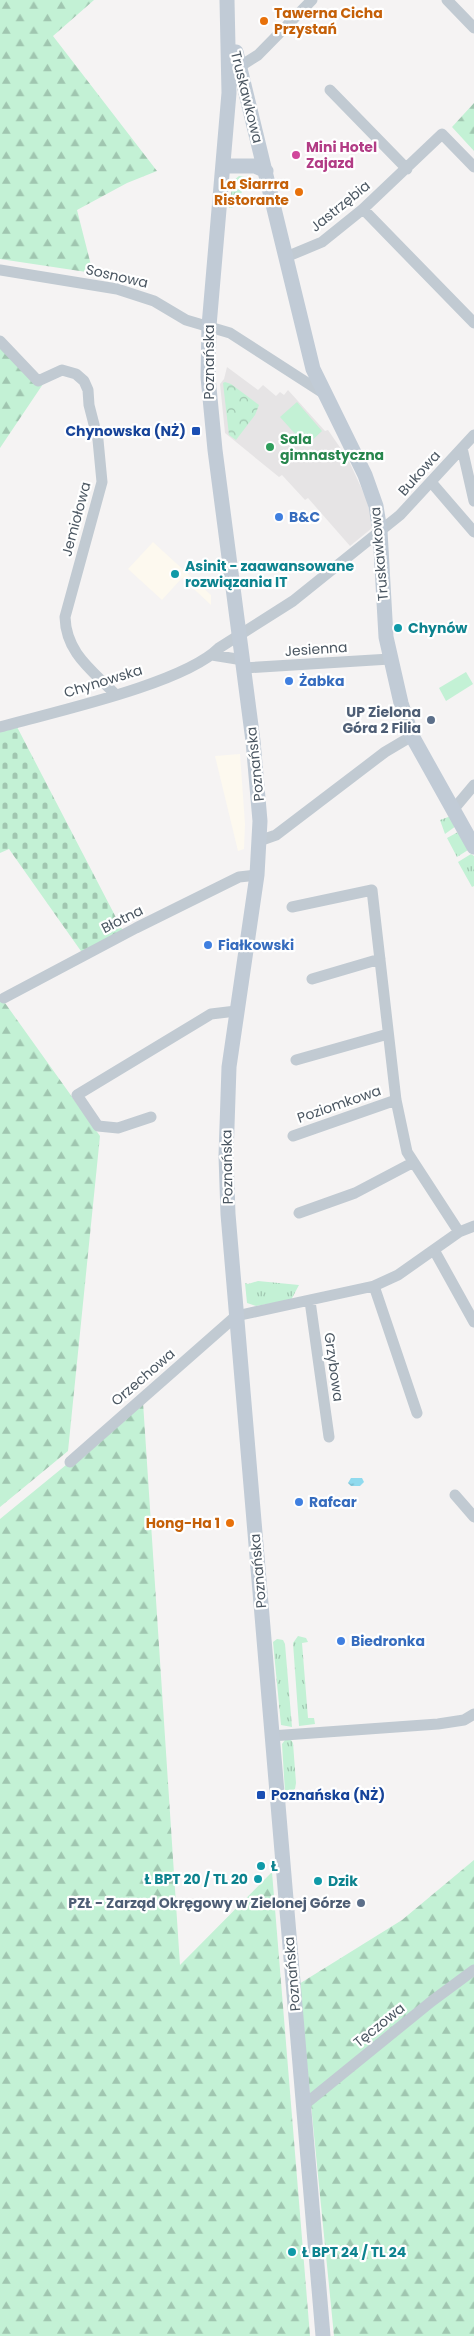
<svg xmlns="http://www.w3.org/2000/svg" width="474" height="2336" viewBox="0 0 474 2336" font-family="Poppins,sans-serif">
<defs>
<pattern id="grass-tufts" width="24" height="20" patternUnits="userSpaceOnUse" patternTransform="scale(1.25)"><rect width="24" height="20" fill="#c3f1d5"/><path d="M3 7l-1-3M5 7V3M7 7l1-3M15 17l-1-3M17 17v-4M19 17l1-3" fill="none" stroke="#a0c6b0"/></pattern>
<pattern id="forest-firs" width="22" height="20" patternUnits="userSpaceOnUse" patternTransform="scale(1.25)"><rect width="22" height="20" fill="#c3f1d5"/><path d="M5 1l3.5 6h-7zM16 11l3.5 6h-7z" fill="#a0c6b0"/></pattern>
<pattern id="cemetery-stones" width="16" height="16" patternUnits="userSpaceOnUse" patternTransform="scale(1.25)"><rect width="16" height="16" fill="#c3f1d5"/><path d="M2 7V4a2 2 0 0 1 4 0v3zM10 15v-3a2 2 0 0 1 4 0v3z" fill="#a0c6b0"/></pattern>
<pattern id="park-crowns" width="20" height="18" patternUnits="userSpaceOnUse" patternTransform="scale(1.25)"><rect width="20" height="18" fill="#c3f1d5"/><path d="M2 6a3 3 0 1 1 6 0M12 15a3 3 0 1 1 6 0" fill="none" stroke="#a0c6b0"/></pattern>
<pattern id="water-ripples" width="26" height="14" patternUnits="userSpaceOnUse" patternTransform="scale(1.25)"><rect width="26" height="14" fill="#90daee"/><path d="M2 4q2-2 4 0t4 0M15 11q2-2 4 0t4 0" fill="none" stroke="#78b4c4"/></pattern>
</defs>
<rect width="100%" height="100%" fill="#f5f3f3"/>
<!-- commercial -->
<path fill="#fdf9ef" d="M153,542L211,595V605L182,578L162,600L128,569Z
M240,754L245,824L244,849L238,851L215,756Z"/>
<!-- education -->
<path fill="#e6e4e5" d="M227,367L258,390L263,385L276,396L280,392L284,395L288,390L325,431L328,430L348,459L366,498L373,524L372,528L350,546L308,498L305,500L282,475L279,477L225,433L220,384L224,379Z"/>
<!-- grass -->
<path fill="url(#grass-tufts)" d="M239,176L245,177L257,185L240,178L234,185L242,192L232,208H229L233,181Z
M451,816L456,826L445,834L440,820Z
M458,832L468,850L457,857L447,838Z
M471,854L474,856V886L472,887L458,862Z
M258,1281L299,1285L291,1300L256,1306L247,1303L245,1283L248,1284Z
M298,1636L306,1638L308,1642L302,1643L308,1718H314L315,1724L299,1726L293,1643Z
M277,1639L283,1640L285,1644L292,1727L281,1725L273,1642Z
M285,1740H291L293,1743L296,1783L295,1789L289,1793L285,1792L282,1744Z"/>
<!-- forest -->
<path fill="url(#forest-firs)" d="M0,0H94L53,36L157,171L127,183L77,210L93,273L0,259Z
M474,103V151L452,127Z
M0,341L43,384L0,448Z
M0,996L100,1136L68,1451L0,1507Z
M143,1402L180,1965L272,1872L310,2336H0V1519Z
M474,1860V2336H334L299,1984L402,1920Z"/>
<!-- cemetery -->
<path fill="url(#cemetery-stones)" d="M16,725L123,931L83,954L9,849L0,853V730Z"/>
<!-- park -->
<path fill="url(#park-crowns)" d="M225,382L231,384L259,405L255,415L236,440L229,435L223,383Z"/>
<!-- garden -->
<path fill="#c3f1d5" d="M297,402L322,431L306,446L280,417Z
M466,672L473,684L446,701L439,688Z"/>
<!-- water -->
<path fill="url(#water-ripples)" d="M351,1478H362L364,1482L360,1486H351L348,1483Z"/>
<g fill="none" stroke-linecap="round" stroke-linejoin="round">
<!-- street -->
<path stroke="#c1cad2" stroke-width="11" d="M447,0L474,28
M239,67L258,55L312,0
M330,90L407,169
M363,209L474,323
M286,257L322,242L363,209L442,134L474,167
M0,270L117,289L154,301L186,320L230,333L323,393
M0,341L38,381L62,370L76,374L84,381L88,390L89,405L98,440L102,482L65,617C66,653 92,670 115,694
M462,448L474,501
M431,482L474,532
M212,655L243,660
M244,668L390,659
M0,727C53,712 183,684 219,648L293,601L400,515L474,435
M453,810L474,785
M259,841L276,835L385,752L412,736
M292,907L372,890L396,1100L407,1152L459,1232
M312,979L380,959
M4,998L136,928L239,877L257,875
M296,1060L388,1034
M151,1117L118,1128L98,1126L77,1095L211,1014L236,1011
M293,1136L396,1100
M299,1213L355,1193L412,1163
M434,1250L474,1322
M374,1286L417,1413
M310,1301L329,1437
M70,1462L236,1316L374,1286L398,1275L459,1232L474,1226
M455,1495L474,1517
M271,1736L438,1724L464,1720L474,1714
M304,2105L432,2001L474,1970"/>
<!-- secondary -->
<path stroke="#c1cbd6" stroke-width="15" d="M227,0L229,93L209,326L208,377L215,450L253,741L260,821L257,875L229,1067L226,1156L228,1214L323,2336
M236,52L313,369L365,475L376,506L380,531L386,637L401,703L412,736L474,847
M224,166H255L266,171"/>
</g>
<!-- markers -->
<g fill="#e8710a" stroke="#fff" stroke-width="2">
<circle cx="264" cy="21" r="5"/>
<circle cx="299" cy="192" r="5"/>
<circle cx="230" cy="1523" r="5"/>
</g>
<circle fill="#d1479c" stroke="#fff" stroke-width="2" cx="296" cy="155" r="5"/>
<g fill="#1a4fb4" stroke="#fff" stroke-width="2">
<rect x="191" y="426" width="10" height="10" rx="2.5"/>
<rect x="256" y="1790" width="10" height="10" rx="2.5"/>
</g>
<circle fill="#2e9e5b" stroke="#fff" stroke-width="2" cx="270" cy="447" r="5"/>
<g fill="#3f7fe0" stroke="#fff" stroke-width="2">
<circle cx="279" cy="517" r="5"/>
<circle cx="289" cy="681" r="5"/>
<circle cx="208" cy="945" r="5"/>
<circle cx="299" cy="1502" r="5"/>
<circle cx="341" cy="1641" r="5"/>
</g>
<g fill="#0f9aa8" stroke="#fff" stroke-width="2">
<circle cx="175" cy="574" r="5"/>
<circle cx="398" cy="628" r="5"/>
<circle cx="261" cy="1866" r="5"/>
<circle cx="258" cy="1879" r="5"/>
<circle cx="318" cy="1881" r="5"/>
<circle cx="292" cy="2252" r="5"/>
</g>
<g fill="#5c6f8a" stroke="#fff" stroke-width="2">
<circle cx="431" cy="720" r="5"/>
<circle cx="361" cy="1903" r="5"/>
</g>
<g text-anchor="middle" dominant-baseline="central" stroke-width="4.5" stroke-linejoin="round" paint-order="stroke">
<!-- food labels -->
<g font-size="14" font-weight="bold" fill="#c56008" stroke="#fff" text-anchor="end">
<text x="274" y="13" text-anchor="start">Tawerna Cicha<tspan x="274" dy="16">Przystań</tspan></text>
<text x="289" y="184">La Siarrra<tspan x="289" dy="16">Ristorante</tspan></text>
<text x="220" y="1523">Hong-Ha 1</text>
</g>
<!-- street labels -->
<g font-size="14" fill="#4a5661" stroke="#fff">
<text transform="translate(247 97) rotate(76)">Truskawkowa</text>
<text transform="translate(340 206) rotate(-39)">Jastrzębia</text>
<text transform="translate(117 276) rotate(13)">Sosnowa</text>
<text transform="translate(209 362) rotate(-90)">Poznańska</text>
<text transform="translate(419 473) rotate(-48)">Bukowa</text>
<text transform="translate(76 519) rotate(-75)">Jemiołowa</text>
<text transform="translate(379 554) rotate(-95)">Truskawkowa</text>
<text transform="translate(316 649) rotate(-4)">Jesienna</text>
<text transform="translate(103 681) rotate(-17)">Chynowska</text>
<text transform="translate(255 764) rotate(-96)">Poznańska</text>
<text transform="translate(122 919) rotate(-27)">Błotna</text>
<text transform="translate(339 1104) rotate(-19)">Poziomkowa</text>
<text transform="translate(227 1167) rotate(-91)">Poznańska</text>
<text transform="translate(334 1367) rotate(82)">Grzybowa</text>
<text transform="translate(143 1377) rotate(-41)">Orzechowa</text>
<text transform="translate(258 1571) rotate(-95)">Poznańska</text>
<text transform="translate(292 1974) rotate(-95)">Poznańska</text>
<text transform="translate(379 2025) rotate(-39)">Tęczowa</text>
</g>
<!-- hotel labels -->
<g font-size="14" font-weight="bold" fill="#b23c85" stroke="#fff" text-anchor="start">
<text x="306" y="147">Mini Hotel<tspan x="306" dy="16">Zajazd</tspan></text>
</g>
<!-- transit labels -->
<g font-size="14" font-weight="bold" fill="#164399" stroke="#fff" text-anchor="end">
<text x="186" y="431">Chynowska (NŻ)</text>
<text x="271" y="1795" text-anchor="start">Poznańska (NŻ)</text>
</g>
<!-- leisure labels -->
<g font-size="14" font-weight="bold" fill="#27864d" stroke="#fff" text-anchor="start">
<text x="280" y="439">Sala<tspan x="280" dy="16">gimnastyczna</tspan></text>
</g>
<!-- shop labels -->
<g font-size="14" font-weight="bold" fill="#366cbe" stroke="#fff" text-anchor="start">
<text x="289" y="517">B&amp;C</text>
<text x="299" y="681">Żabka</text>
<text x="218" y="945">Fiałkowski</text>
<text x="309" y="1502">Rafcar</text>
<text x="351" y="1641">Biedronka</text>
</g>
<!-- culture labels -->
<g font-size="14" font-weight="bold" fill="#0d838f" stroke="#fff" text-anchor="start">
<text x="185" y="566">Asinit - zaawansowane<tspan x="185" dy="16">rozwiązania IT</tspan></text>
<text x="408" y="628">Chynów</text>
<text x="271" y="1866">Ł</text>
<text x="248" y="1879" text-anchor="end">Ł BPT 20 / TL 20</text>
<text x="328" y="1881">Dzik</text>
<text x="302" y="2252">Ł BPT 24 / TL 24</text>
</g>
<!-- service labels -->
<g font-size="14" font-weight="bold" fill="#4e5e75" stroke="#fff" text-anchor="end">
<text x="421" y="712">UP Zielona<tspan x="421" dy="16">Góra 2 Filia</tspan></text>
<text x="351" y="1903">PZŁ - Zarząd Okręgowy w Zielonej Górze</text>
</g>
</g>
</svg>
